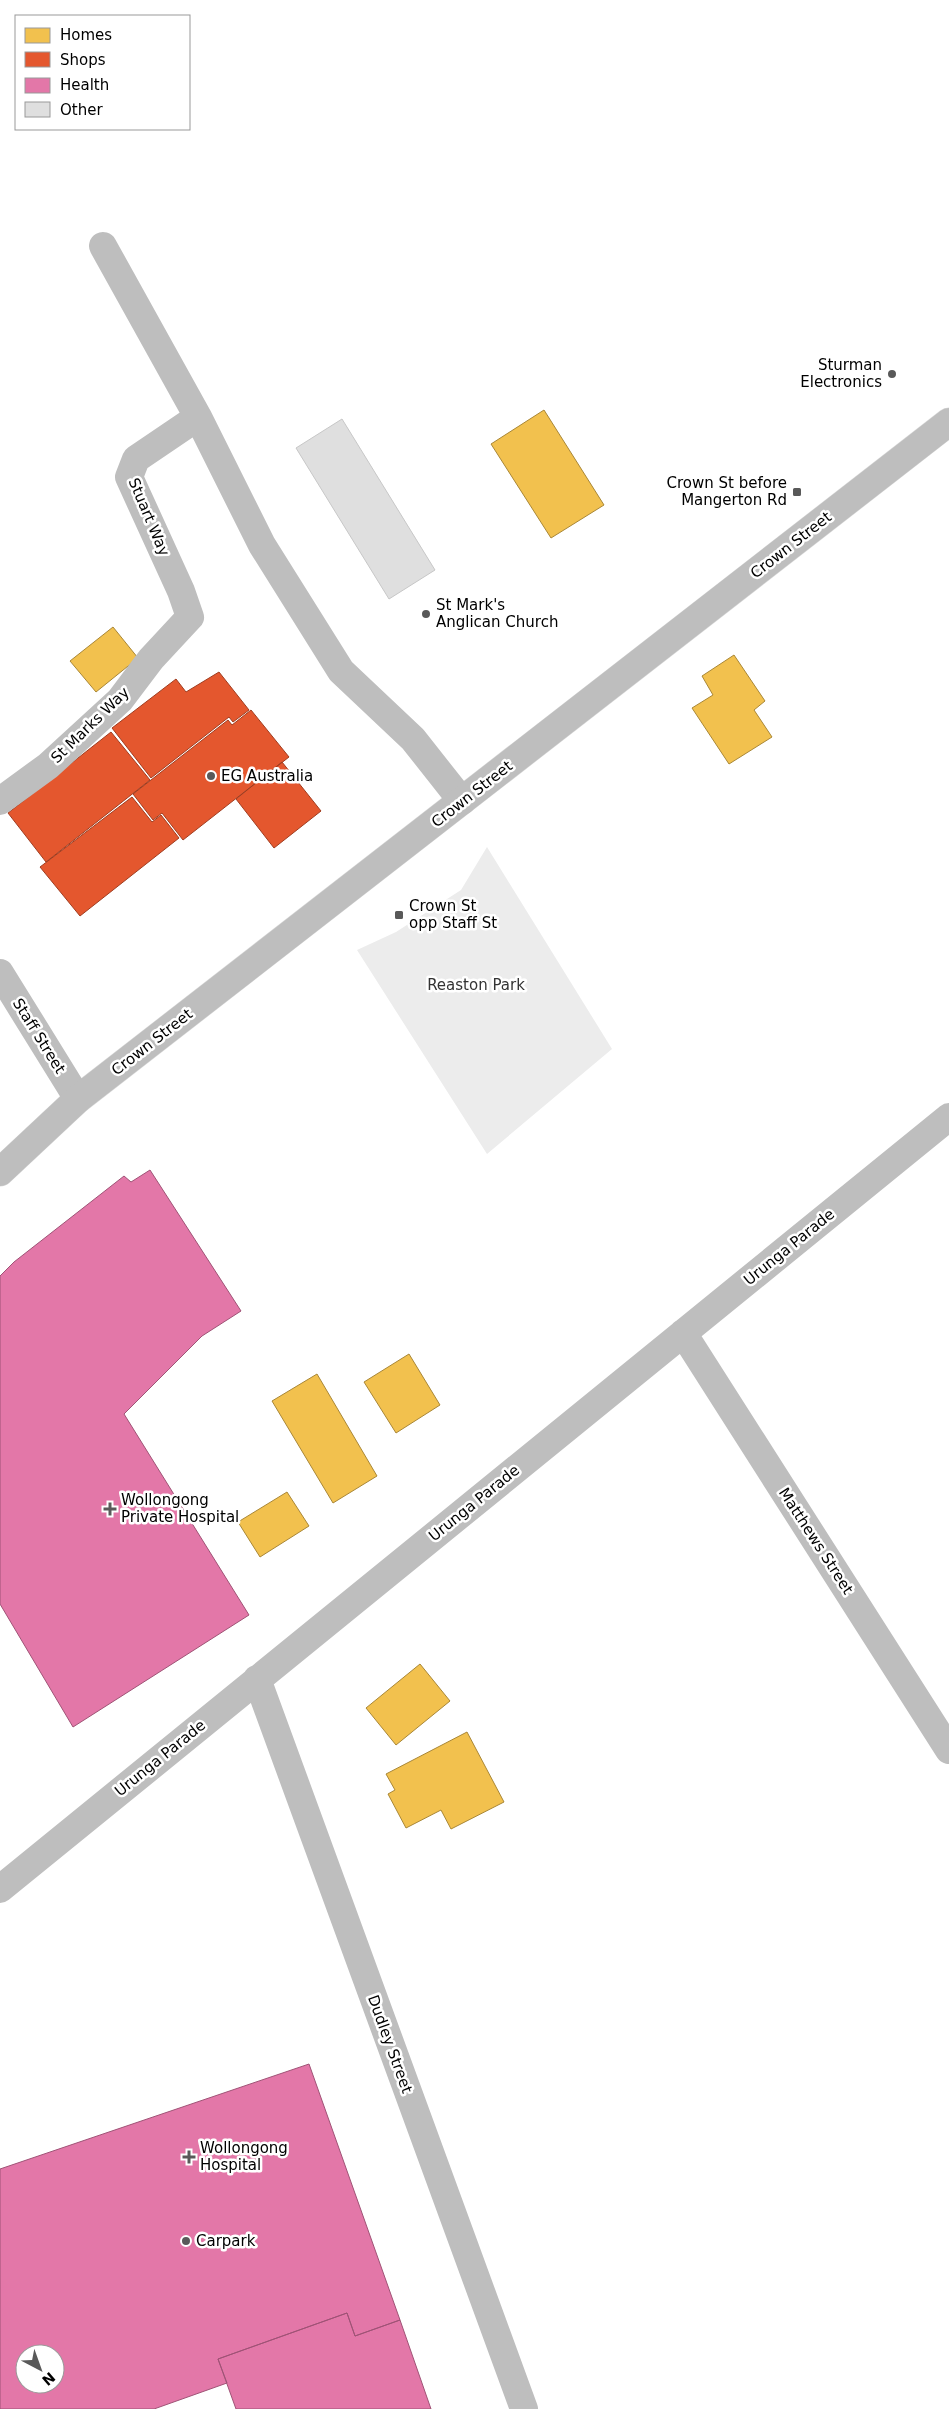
<svg xmlns="http://www.w3.org/2000/svg" width="949" height="2409" viewBox="0 0 949 2409" font-family="'DejaVu Sans',sans-serif">
<rect width="100%" height="100%" fill="#fff"/>
<!-- green -->
<path fill="#ececec" d="M487,847L612,1049L487,1154L357,950L396,932L461,890Z"/>
<!-- homes -->
<path fill="#f2c14e" stroke="#a98737" d="M544,410L604,505L551,538L491,444Z
M113,627L138,658L96,692L70,661Z
M734,655L765,701L754,710L772,737L729,764L692,708L713,695L702,676Z
M409,1354L440,1405L396,1433L364,1382Z
M317,1374L377,1476L333,1503L272,1401Z
M287,1492L309,1526L260,1557L238,1522Z
M420,1664L450,1701L396,1745L366,1708Z
M467,1732L504,1802L451,1829L441,1810L406,1828L388,1794L395,1790L386,1774Z"/>
<!-- shops -->
<path fill="#e4572e" stroke="#a03d20" d="M219,672L249,710L233,722L229,717L151,778L112,728L176,679L186,692Z
M251,710L289,757L183,840L162,813L153,820L133,794L228,720L232,725Z
M111,732L150,780L46,862L8,813Z
M282,762L321,811L274,848L236,799Z
M132,797L152,822L161,815L179,838L80,916L40,867Z"/>
<!-- health -->
<path fill="#e377a8" stroke="#9f5376" fill-rule="evenodd" d="M150,1170L241,1311L202,1336L124,1414L249,1615L73,1727L0,1604V1276L14,1262L124,1176L131,1182Z
M309,2064L400,2320L355,2336L347,2313L218,2359L227,2383L154,2409H0V2169ZM25,2354H55V2384H25Z
M347,2313L355,2336L400,2320L431,2409H236L218,2359Z"/>
<!-- building -->
<path fill="#dfdfdf" stroke="#c7c7c7" d="M342,419L435,570L389,599L296,448Z"/>
<g fill="none" stroke-linecap="round" stroke-linejoin="round">
<defs>
<path id="primary" d="M0,1172L78,1099L949,422"/>
</defs>
<!-- primary casing -->
<use href="#primary" stroke="#dbdbdb" stroke-width="29"/>
<!-- street -->
<path stroke="#bebebe" stroke-width="28" d="M103,246L198,417L262,545L341,671L413,739L462,801
M0,801L48,766L120,700L151,659L190,617L181,591L129,477L136,459L198,417
M0,973L78,1099
M683,1333L949,1750
M257,1679L524,2409
M0,1889L949,1117"/>
<!-- primary -->
<use href="#primary" stroke="#bebebe" stroke-width="28"/>
</g>
<!-- markers -->
<g fill="#595959" stroke="#fff" stroke-width="2">
<circle cx="892" cy="374" r="5"/>
<rect x="792" y="487" width="10" height="10" rx="2.5"/>
<circle cx="426" cy="614" r="5"/>
<circle cx="211" cy="776" r="5"/>
<rect x="394" y="910" width="10" height="10" rx="2.5"/>
<path d="M107.5 1501.5h5v5h5v5h-5v5h-5v-5h-5v-5h5z"/>
<path d="M186.5 2149.5h5v5h5v5h-5v5h-5v-5h-5v-5h5z"/>
<circle cx="186" cy="2241" r="5"/>
</g>
<g text-anchor="middle" dominant-baseline="central" stroke-width="5" stroke-linejoin="round" paint-order="stroke">
<!-- poi labels -->
<g font-size="15" fill="#000" stroke="#fff" text-anchor="start">
<text x="882" y="365" text-anchor="end">Sturman<tspan x="882" dy="17">Electronics</tspan></text>
<text x="787" y="483" text-anchor="end">Crown St before<tspan x="787" dy="17">Mangerton Rd</tspan></text>
<text x="436" y="605">St Mark's<tspan x="436" dy="17">Anglican Church</tspan></text>
<text x="221" y="776">EG Australia</text>
<text x="409" y="906">Crown St<tspan x="409" dy="17">opp Staff St</tspan></text>
<text x="121" y="1500">Wollongong<tspan x="121" dy="17">Private Hospital</tspan></text>
<text x="200" y="2148">Wollongong<tspan x="200" dy="17">Hospital</tspan></text>
<text x="196" y="2241">Carpark</text>
</g>
<!-- street labels -->
<g font-size="15" fill="#000" stroke="#fff">
<text transform="translate(149 517) rotate(67)">Stuart Way</text>
<text transform="translate(791 545) rotate(-38)">Crown Street</text>
<text transform="translate(90 725) rotate(-44)">St Marks Way</text>
<text transform="translate(472 794) rotate(-38)">Crown Street</text>
<text transform="translate(39 1036) rotate(58)">Staff Street</text>
<text transform="translate(152 1042) rotate(-38)">Crown Street</text>
<text transform="translate(789 1247) rotate(-39)">Urunga Parade</text>
<text transform="translate(474 1503) rotate(-39)">Urunga Parade</text>
<text transform="translate(816 1541) rotate(57)">Matthews Street</text>
<text transform="translate(160 1758) rotate(-39)">Urunga Parade</text>
<text transform="translate(390 2044) rotate(70)">Dudley Street</text>
</g>
<!-- park labels -->
<g font-size="15" fill="#333" stroke="#fff">
<text x="476" y="985">Reaston Park</text>
</g>
</g>
<!-- legend -->
<rect x="15" y="15" width="175" height="115" fill="#ffffff" stroke="#999999"/>
<rect x="25" y="28" width="25" height="15" fill="#f2c14e" stroke="#999999"/>
<text x="60" y="40" font-size="15" fill="#000000">Homes</text>
<rect x="25" y="52" width="25" height="15" fill="#e4572e" stroke="#999999"/>
<text x="60" y="65" font-size="15" fill="#000000">Shops</text>
<rect x="25" y="78" width="25" height="15" fill="#e377a8" stroke="#999999"/>
<text x="60" y="90" font-size="15" fill="#000000">Health</text>
<rect x="25" y="102" width="25" height="15" fill="#dfdfdf" stroke="#999999"/>
<text x="60" y="115" font-size="15" fill="#000000">Other</text>
<!-- north arrow -->
<g transform="translate(40 2369) rotate(139)"><circle r="24" fill="#ffffff" stroke="#999999"/>
<path d="M0-4L9 19L0 12L-9 19Z" fill="#595959"/>
<text y="-8" font-size="14" font-weight="bold" text-anchor="middle" fill="#000000">N</text>
</g>
</svg>
